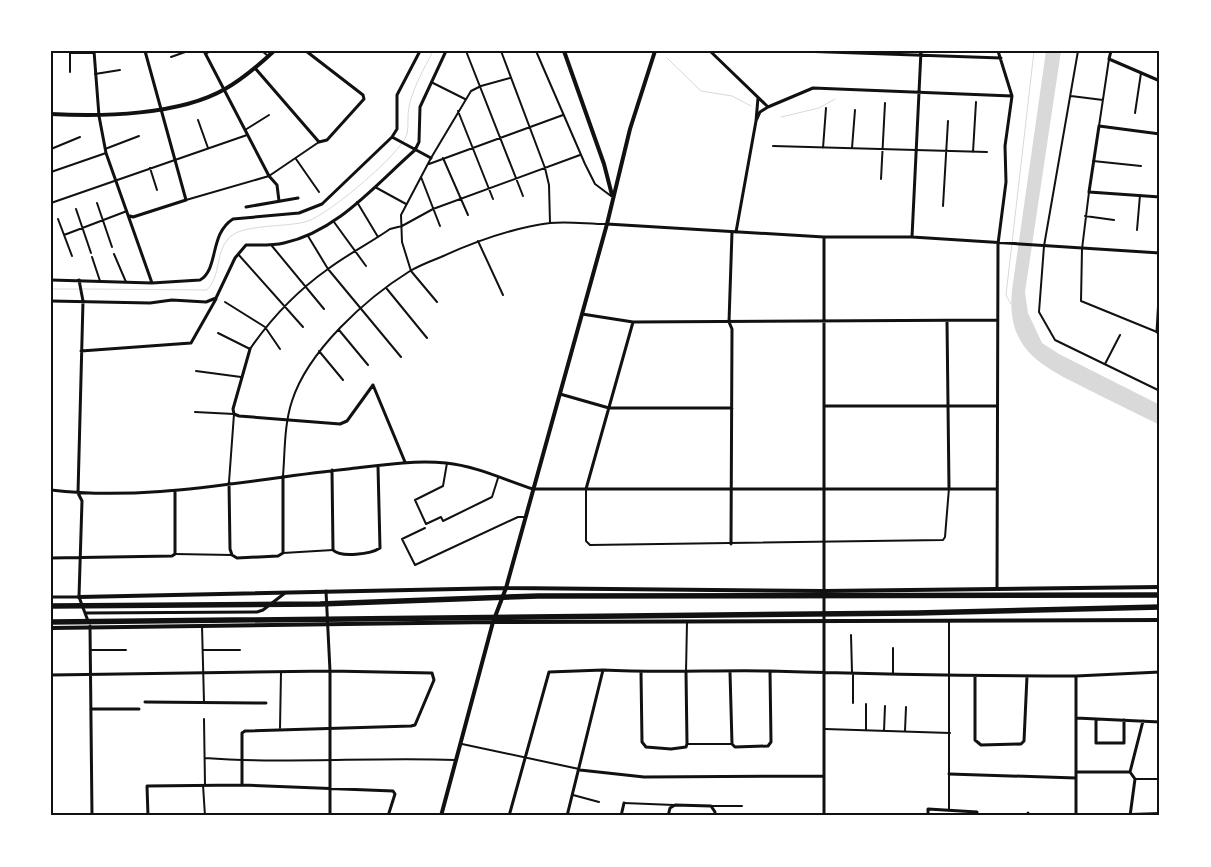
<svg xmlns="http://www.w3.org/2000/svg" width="1211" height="867" viewBox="0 0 1211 867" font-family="'Fira Sans Condensed',sans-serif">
<rect width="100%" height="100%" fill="#fff"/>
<!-- water -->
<path fill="#d9d9d9" d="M1046,51H1061L1025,292L1028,313L1042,343L1059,354L1160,405V425C1135,413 1111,401 1087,389C1040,366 1006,349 1012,290Z"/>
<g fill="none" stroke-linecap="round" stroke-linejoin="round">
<!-- stream -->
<path stroke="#d9d9d9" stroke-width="1" d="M667,58L701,91L732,96L751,106
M781,117L819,108L835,99
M51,289H79
M83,289L207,290C221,276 215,254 228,239C240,223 288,228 308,221C329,214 401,154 407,134C409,125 407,116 409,107C413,87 424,69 433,51
M1011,304L1006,295L1034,51"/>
<!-- service -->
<path stroke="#111" stroke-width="2" d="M262,51L268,56
M466,51L523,196
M501,51L545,168L549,185L550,223
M536,51L585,164L595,184L611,196
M1078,51L1044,246L1039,312L1055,340L1160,391
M206,54L210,51
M171,57L188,51
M70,72V53H94
M95,74L120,70
M431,82L465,99
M1071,96L1103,100
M458,111L493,199
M1135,113L1141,73
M198,120L208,148
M1099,126L1109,59
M245,130L269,115
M773,146L987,152
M823,148L826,108
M852,148L855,110
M51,149L80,137
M105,149L139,136
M973,152L976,102
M443,158L468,215
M296,159L319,192
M1093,161L1141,166
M429,164L563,115
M150,168L157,190
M51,172L106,153
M421,177L440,226
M881,179L885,103
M375,187L406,204
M1089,192L1082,249L1081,301L1157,332
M186,200L269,176L319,142
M357,202L378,237
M51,203L247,135
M97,203L112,247
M943,206L948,121
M76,209L91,253
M1085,216L1114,220
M58,219L72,256
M334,222L366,266
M1137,230L1140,195
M64,235L127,211
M308,236L328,269L401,357
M478,241L503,295
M272,246L324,309
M114,254L126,282
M238,254L303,327
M92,257L100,281
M387,289L427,338
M225,302L265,327L280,349
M437,302L411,271L402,242L401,215L431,158L471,91L481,86L510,78
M339,330L368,365
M218,333L250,349C272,317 297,291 328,269C348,254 370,243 390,229L402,226L433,209L580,155
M319,351L343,380
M1105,364L1120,335
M196,371L241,377
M195,412L234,414L229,482
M447,463L443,486L415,500L426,524L441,517L443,521L492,497L498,478
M283,476C285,452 284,425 292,401C308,351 365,299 410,271C420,265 431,261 441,257C476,241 512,228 550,223C568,221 588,224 607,224
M586,489V541L590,545L943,540L945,537L949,488
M425,528L402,539L415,565L518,517H525
M283,553L333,550
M175,554L232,555
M949,621V810
M202,626L204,702
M851,635L852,672
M91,650H126
M203,650H240
M686,672L687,622
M893,673V648
M853,703V675
M866,704V730
M204,719L205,785
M280,728L281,672
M825,729L950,733
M884,731L885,706
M905,731L906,707
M462,744L579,769
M687,744H732
M205,758C288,764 371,757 455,760
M1135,779H1160
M203,785L205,816
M573,795L599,802
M624,803L674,805
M712,806H742
M1130,814L1160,813"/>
<!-- minor -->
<path stroke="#111" stroke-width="3" d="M94,51L99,116L106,153L152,283
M204,51L269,176L277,185L279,201
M710,51L768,107
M800,51L1001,58
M1111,51L1109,59L1160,81
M255,68L319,142L327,140L364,99L363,95L306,51
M756,121L758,98
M1160,134L1099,126L1089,192L1160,197
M392,137L431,158
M246,207L298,198
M130,216L133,217L186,200L145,51
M607,224L824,237H912L1160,253
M736,232L756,121L760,112L768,107L813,88L1012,96
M912,237L921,51
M51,280L152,283L200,280C219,269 209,234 233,219L299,213L322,204L392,137L397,129V95L420,51
M79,280L83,301L78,493L82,501L79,597L88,621
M1160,280L1157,332L1160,333
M51,301L150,303L172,300L206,302L216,298L235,258L246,245C258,245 272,246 284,243C338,231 375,185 415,150L419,142L420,107L446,51
M582,314L633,322L997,320
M947,321L949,488
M250,349L233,409L234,414L239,416L340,424L347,421L373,385
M81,351L191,343L216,299
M373,385L405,462
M560,394L609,408H732
M825,406H997
M332,470L333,550C341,558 371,554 380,548L378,466
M229,483L230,549L232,555L237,558L278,556L283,553V476
M586,489L633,322
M51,490C151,502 250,479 348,469C381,465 413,460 446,463C476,466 505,480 533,489H997
M731,544L732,329L729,322L732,232
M51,558L172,556L175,554V492
M997,588L998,244L1006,182L1005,146L1012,96L998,51
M326,591L330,671V816
M51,597H79
M85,613L257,612L263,610L285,593
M90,626L92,816
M641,672L642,742L646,747L671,749L686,747L687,744L686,672
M730,672L732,744L735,747L768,746L771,742L770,671
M51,675L330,671L432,673L434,680L415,725L411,726L245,731L242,733V785L393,791L395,794L388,816
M975,676V740L981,745L1021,744L1024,741L1027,676
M1076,676L1160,672
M145,702L266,703
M92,709H139
M1076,718L1160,722
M1096,719V743H1124V720
M580,770L644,777L824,776
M1076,772H1130L1135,779L1130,816
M1130,772L1143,721
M949,774L1076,778
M1028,813V816
M148,816L147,786L242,785
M509,816L549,672L603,670
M567,816L603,670C659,673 714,670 770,671C872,674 974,676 1076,676V816
M621,816L624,803
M668,816L670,808L675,805L711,806L715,812L714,816
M824,816V237
M928,816V809L977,812V816"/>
<!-- tertiary -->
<path stroke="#111" stroke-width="4" d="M564,51L604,164L612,195
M51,114C102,117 180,115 225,89C243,79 259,65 274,51
M79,597L506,588L824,591L1160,587
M51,628L493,622L1160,620
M441,816L493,622L506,588L607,224L630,129L655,51"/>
<!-- motorway -->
<path stroke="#111" stroke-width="5.5" d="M51,606L320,604L538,596L1160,595
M51,622L917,613L1160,607"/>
</g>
<!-- border -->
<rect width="1211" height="867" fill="none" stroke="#ffffff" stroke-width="105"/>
<rect x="52" y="52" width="1106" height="762" fill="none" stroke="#111" stroke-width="2"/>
</svg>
